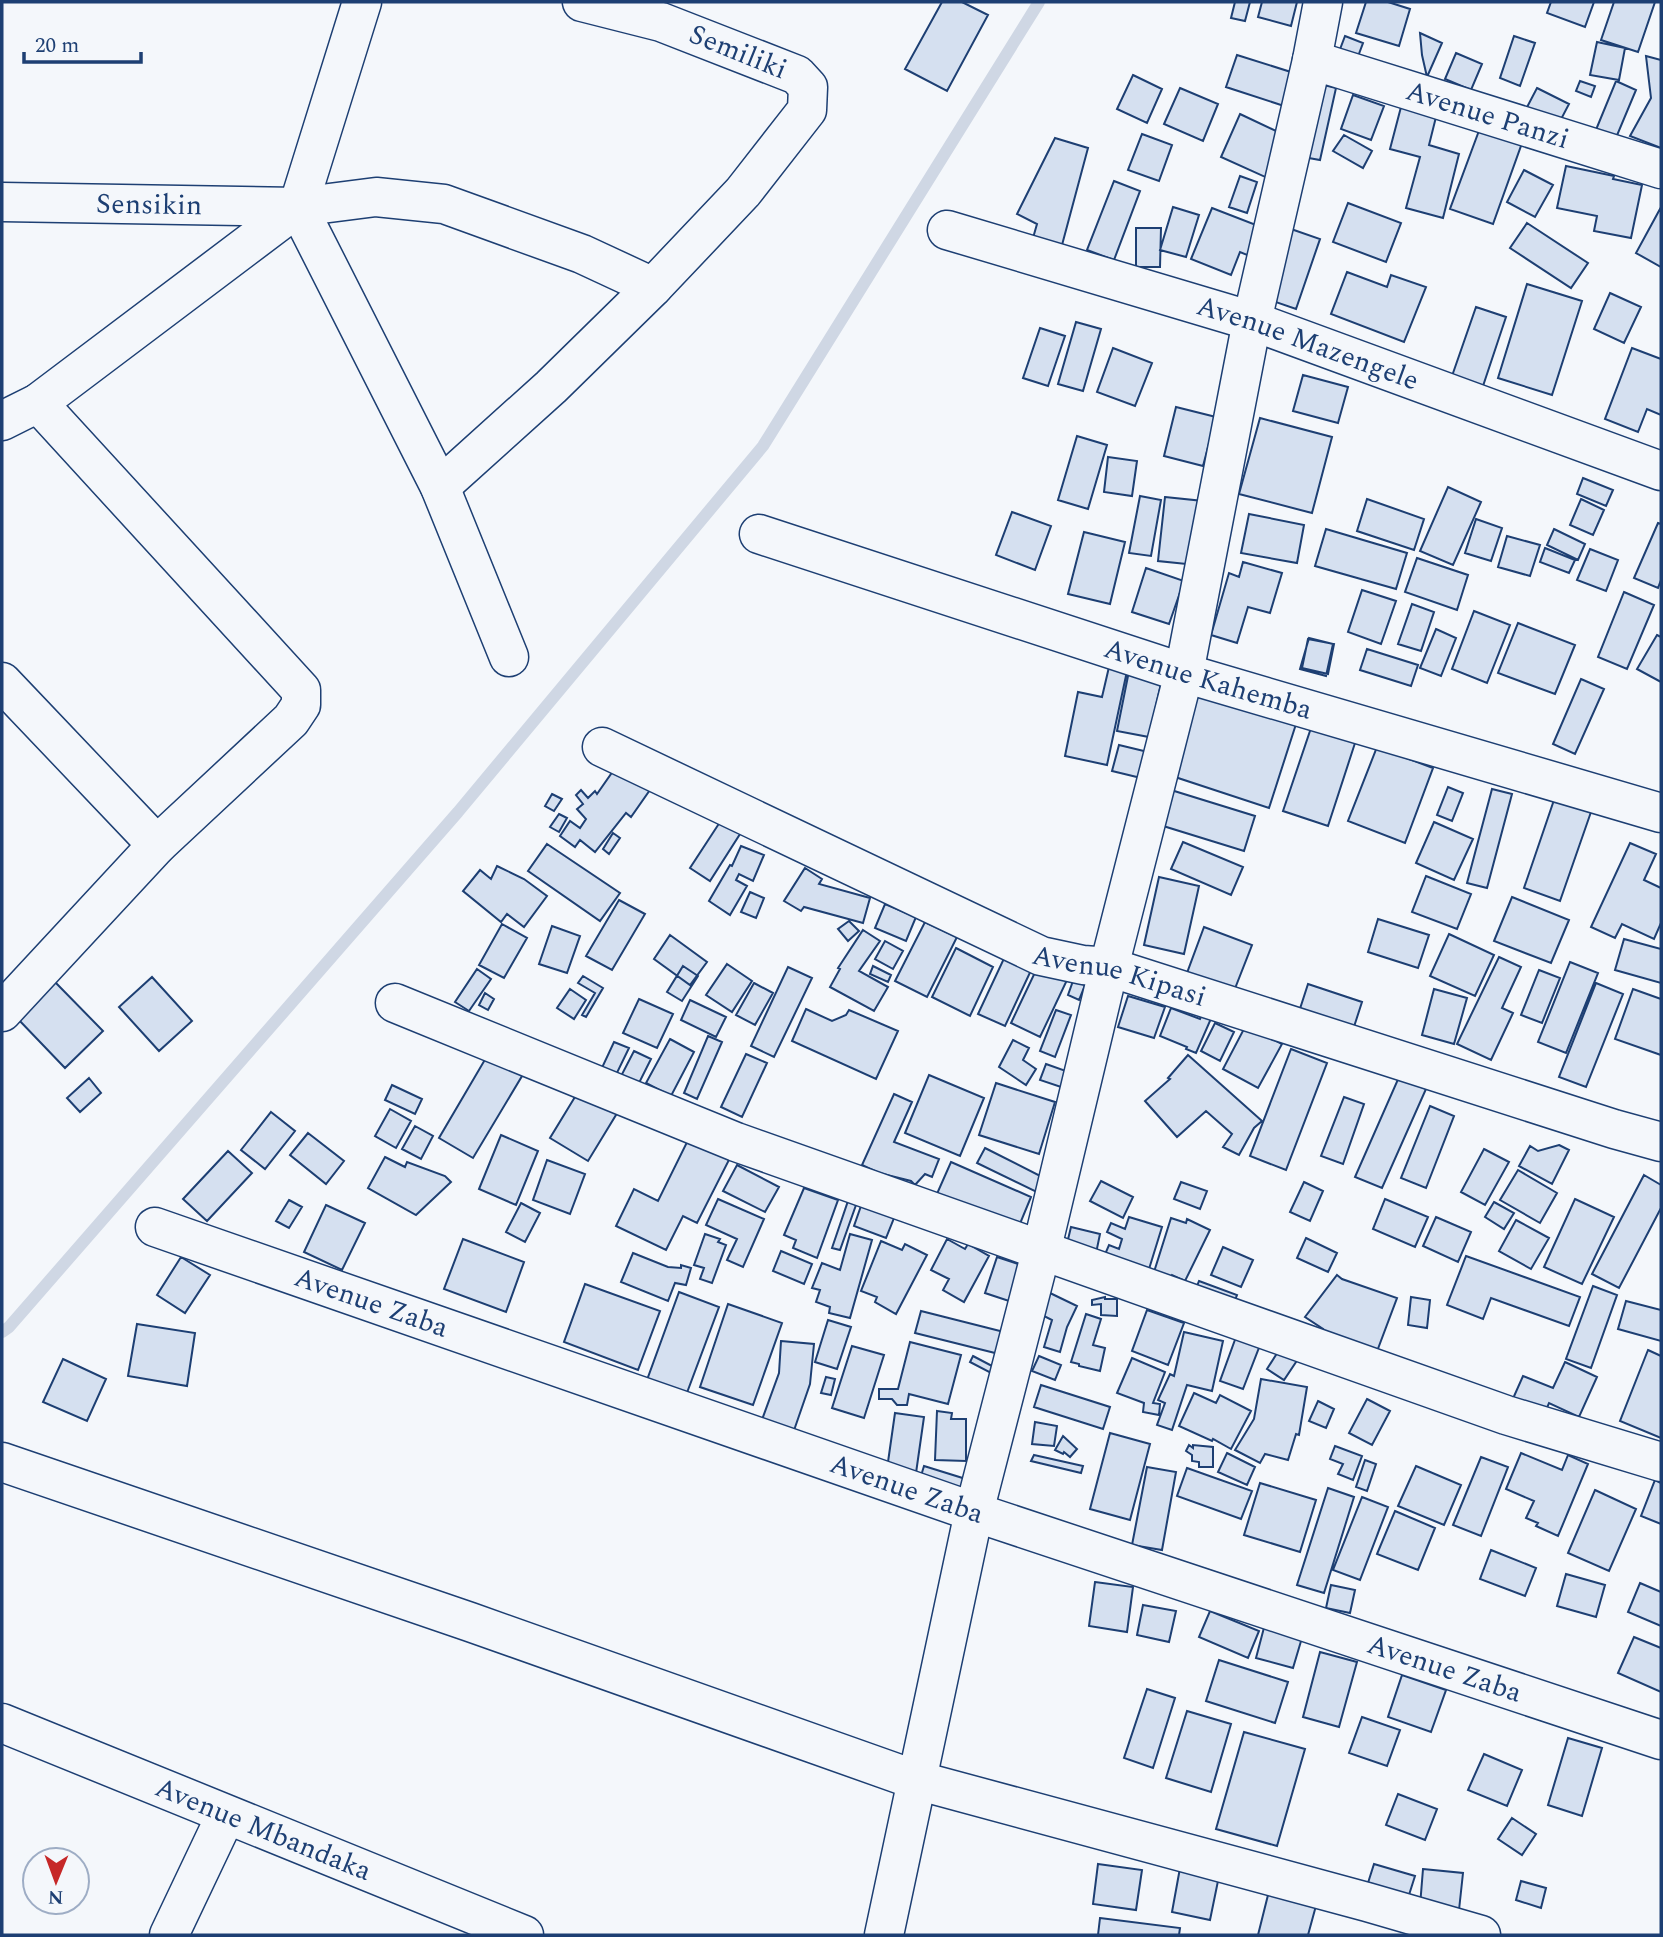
<svg xmlns="http://www.w3.org/2000/svg" width="1663" height="1937" viewBox="0 0 1663 1937" font-family="Spectral,serif">
<rect width="100%" height="100%" fill="#f4f7fb"/>
<g fill="none" stroke-linecap="round" stroke-linejoin="round">
<!-- stream -->
<path stroke="#cfd7e4" stroke-width="12" d="M2,1332L9,1327L458,812L763,446L1039,2"/>
</g>
<!-- building -->
<path fill="#d5e0f0" stroke="#1d3f73" stroke-width="2" d="M942,2H962L988,15L947,91L905,69Z
M1235,2H1250L1245,21L1231,18Z
M1262,2H1297L1291,26L1258,17Z
M1366,2H1388L1410,9L1399,46L1356,33Z
M1551,2H1594L1585,27L1547,13Z
M1614,2H1655L1638,52L1601,40Z
M1420,33L1442,43L1427,77L1422,55Z
M1345,36L1363,43L1354,67L1336,60Z
M1514,36L1535,43L1520,86L1500,78Z
M1597,42L1625,48L1619,80L1590,75Z
M1456,53L1482,64L1471,90L1445,79Z
M1237,55L1294,73L1284,106L1226,87Z
M1646,56L1661,60V148L1630,136L1651,98Z
M1133,75L1162,89L1147,123L1117,109Z
M1580,81L1595,86L1591,97L1576,91Z
M1616,81L1636,90L1613,145L1593,137Z
M1320,84L1336,88L1320,160L1303,157Z
M1180,88L1218,104L1203,141L1164,124Z
M1537,88L1569,104L1557,127L1525,111Z
M1353,95L1384,106L1371,140L1341,129Z
M1401,107L1436,117L1429,145L1459,154L1443,218L1406,208L1420,157L1390,149Z
M1240,114L1291,138L1272,180L1221,157Z
M1480,128L1522,143L1493,224L1450,209Z
M1142,134L1172,145L1159,181L1128,170Z
M1344,135L1372,151L1363,168L1333,151Z
M1055,138L1088,148L1062,245L1033,238L1037,224L1017,214Z
M1566,166L1614,176L1613,179L1642,185L1631,238L1594,231L1597,216L1557,208Z
M1524,170L1553,185L1535,217L1507,202Z
M1240,176L1257,182L1247,213L1229,207Z
M1114,181L1140,191L1114,260L1087,250Z
M1348,203L1401,223L1386,262L1333,242Z
M1173,207L1199,215L1186,257L1160,250Z
M1212,208L1269,230L1257,259L1240,252L1231,275L1191,259Z
M1660,209L1661,210V267L1636,253Z
M1527,223L1588,263L1571,288L1510,248Z
M1136,228H1161L1160,267H1136Z
M1291,229L1320,239L1296,309L1267,299Z
M1347,272L1387,287L1391,275L1426,287L1404,342L1331,314Z
M1527,284L1582,301L1552,395L1498,378Z
M1610,293L1641,307L1624,343L1594,329Z
M1476,307L1506,317L1483,386L1452,376Z
M1076,322L1101,329L1083,391L1058,384Z
M1040,328L1065,336L1048,386L1023,378Z
M1113,348L1152,363L1135,406L1097,392Z
M1632,348L1661,359V415L1647,409L1638,432L1605,419Z
M1303,375L1348,387L1338,423L1293,411Z
M1176,407L1216,417L1203,466L1164,456Z
M1260,418L1332,437L1312,513L1239,494Z
M1077,436L1107,445L1088,509L1058,500Z
M1108,457L1137,461L1132,496L1104,492Z
M1583,478L1613,490L1606,506L1577,494Z
M1448,487L1481,502L1453,565L1420,551Z
M1140,496L1161,500L1151,556L1129,553Z
M1165,497L1203,501L1196,565L1158,561Z
M1367,499L1424,519L1414,550L1357,531Z
M1581,499L1604,510L1593,535L1570,525Z
M1012,512L1051,526L1035,570L996,555Z
M1249,514L1304,525L1297,563L1241,553Z
M1476,519L1502,528L1491,561L1465,553Z
M1658,523L1661,524V580L1658,588L1634,578Z
M1326,529L1407,553L1396,589L1315,566Z
M1554,529L1585,544L1578,560L1547,545Z
M1084,532L1125,542L1110,604L1068,594Z
M1507,536L1540,545L1530,576L1498,567Z
M1545,548L1575,560L1569,573L1540,562Z
M1590,549L1618,560L1606,591L1577,580Z
M1417,558L1468,575L1457,610L1405,592Z
M1243,562L1282,573L1270,613L1248,607L1237,643L1211,635L1229,573L1239,577Z
M1146,568L1184,581L1169,624L1132,612Z
M1362,590L1396,601L1381,644L1348,632Z
M1624,592L1654,605L1627,669L1598,657Z
M1412,604L1434,612L1421,651L1398,644Z
M1474,611L1510,625L1487,683L1452,669Z
M1518,623L1575,645L1555,694L1498,673Z
M1436,629L1456,638L1441,676L1420,668Z
M1657,635L1661,637V682L1637,669Z
M1309,638L1333,644L1326,676L1300,669Z
M1308,639L1334,644L1328,674L1302,668Z
M1367,649L1418,665L1411,686L1360,670Z
M1109,667L1127,671L1107,765L1065,756L1078,692L1102,697Z
M1129,671L1162,679L1149,737L1117,731Z
M1581,679L1604,689L1575,754L1553,744Z
M1195,688L1297,721L1269,808L1166,774Z
M1312,725L1356,740L1328,826L1283,811Z
M1119,745L1148,752L1141,778L1112,771Z
M1377,747L1433,768L1405,843L1348,821Z
M618,764L652,787L631,817L626,813L595,852L580,840L575,847L560,836L570,821L580,828L586,819L577,809L583,804L576,795L581,790L588,798L595,791L597,794Z
M1448,787L1463,793L1452,821L1437,815Z
M1492,789L1512,794L1487,888L1467,883Z
M1171,790L1255,816L1244,851L1160,825Z
M552,794L562,799L554,811L545,806Z
M1554,800L1591,812L1560,901L1524,888Z
M559,814L567,818L559,832L550,827Z
M720,822L740,834L710,881L690,868Z
M1434,822L1473,839L1454,880L1416,863Z
M613,833L620,838L609,854L603,849Z
M1183,842L1243,867L1231,895L1171,869Z
M1630,843L1656,854L1644,880L1661,888V923L1654,939L1622,924L1615,938L1591,927Z
M547,844L620,893L600,921L528,871Z
M741,846L764,855L753,881L739,874L736,880L747,886L730,915L709,901L730,865L732,866Z
M497,866L524,879L547,896L524,927L507,914L501,922L463,891L480,870L491,879Z
M805,868L822,879L819,884L870,898L863,923L804,907L801,911L784,901Z
M1426,876L1471,894L1457,929L1412,912Z
M1159,877L1199,886L1184,954L1144,945Z
M750,892L764,898L756,918L741,912Z
M1512,897L1569,920L1551,963L1494,941Z
M619,900L645,914L612,970L586,956Z
M885,904L916,917L906,941L875,928Z
M1378,919L1429,935L1418,968L1368,952Z
M849,921L859,931L848,941L838,929Z
M925,922L957,937L927,997L895,981Z
M502,924L527,938L504,978L479,965Z
M552,926L580,936L567,973L539,964Z
M1204,927L1252,945L1234,991L1187,973Z
M863,930L880,941L859,971L888,987L874,1011L830,987L840,969L838,968Z
M1449,934L1494,955L1475,996L1430,976Z
M670,935L707,962L690,985L654,959Z
M1624,939L1661,949V983L1615,970Z
M885,941L903,951L893,969L875,959Z
M956,948L993,967L970,1016L932,997Z
M1007,952L1034,964L1005,1026L978,1014Z
M1499,957L1521,967L1502,1008L1513,1013L1491,1060L1457,1044Z
M1570,962L1598,973L1566,1053L1538,1042Z
M727,964L752,981L732,1012L706,995Z
M683,966L698,976L682,1001L667,992Z
M873,966L891,975L888,982L870,974Z
M1038,966L1067,980L1040,1037L1011,1023Z
M788,967L812,978L774,1057L751,1046Z
M477,969L491,979L469,1011L455,1002Z
M1539,970L1560,978L1542,1023L1521,1015Z
M583,976L603,988L586,1017L582,1015L595,993L578,983Z
M152,977L192,1021L159,1051L119,1007Z
M1073,981L1085,985L1079,1000L1068,995Z
M55,982L103,1031L65,1068L17,1018Z
M754,983L773,993L755,1025L736,1015Z
M1596,983L1623,994L1586,1087L1559,1077Z
M1308,984L1362,1002L1351,1036L1297,1018Z
M570,989L586,1000L574,1019L557,1008Z
M1434,989L1467,998L1454,1044L1422,1035Z
M1633,989L1661,999V1055L1615,1039Z
M485,993L494,999L488,1010L479,1005Z
M1128,996L1165,1007L1154,1038L1118,1027Z
M639,999L673,1014L657,1048L623,1033Z
M690,1000L726,1017L716,1037L681,1020Z
M1171,1008L1200,1019L1204,1010L1213,1014L1196,1053L1186,1049L1187,1047L1160,1036Z
M806,1009L832,1021L846,1015L849,1010L898,1031L876,1079L792,1041Z
M1056,1010L1071,1015L1055,1057L1040,1051Z
M1215,1023L1234,1032L1220,1061L1201,1051Z
M1246,1025L1282,1044L1258,1088L1223,1069Z
M708,1036L722,1042L697,1099L684,1093Z
M670,1039L694,1052L671,1096L646,1083Z
M1013,1040L1029,1048L1023,1060L1036,1069L1026,1085L999,1067Z
M614,1042L629,1048L614,1079L600,1072Z
M1291,1049L1327,1063L1286,1170L1250,1156Z
M490,1051L525,1071L473,1158L439,1138Z
M634,1051L651,1059L636,1089L619,1080Z
M746,1054L767,1063L742,1117L721,1107Z
M1188,1055L1262,1121L1254,1128L1239,1155L1223,1147L1232,1134L1206,1111L1177,1137L1145,1101L1170,1079L1168,1078Z
M1046,1064L1066,1071L1061,1087L1040,1080Z
M929,1075L984,1098L960,1156L905,1133Z
M1399,1077L1426,1089L1382,1188L1355,1177Z
M89,1078L101,1093L80,1112L67,1098Z
M996,1083L1055,1102L1039,1154L979,1135Z
M392,1085L422,1099L415,1114L385,1100Z
M581,1087L619,1110L588,1161L550,1138Z
M894,1094L912,1102L894,1142L939,1159L932,1177L925,1174L915,1185L911,1181L879,1173L862,1165Z
M1344,1097L1364,1104L1343,1164L1321,1156Z
M1430,1106L1454,1116L1426,1188L1401,1178Z
M390,1109L411,1121L396,1148L375,1136Z
M271,1112L295,1131L265,1169L241,1150Z
M415,1126L433,1136L421,1159L402,1149Z
M692,1132L733,1152L697,1223L683,1216L666,1250L616,1226L634,1189L658,1201Z
M308,1133L344,1161L326,1184L290,1155Z
M501,1135L538,1151L516,1205L479,1189Z
M1559,1145L1569,1150L1552,1184L1519,1166L1530,1146L1538,1151Z
M985,1148L1054,1183L1047,1197L977,1163Z
M1484,1149L1509,1162L1485,1205L1461,1192Z
M228,1151L252,1173L207,1221L183,1199Z
M385,1157L405,1167L407,1162L445,1176L451,1182L416,1215L368,1188Z
M547,1160L585,1174L570,1214L533,1200Z
M951,1162L1031,1197L1017,1231L936,1196Z
M737,1165L779,1187L765,1212L723,1191Z
M1518,1170L1557,1193L1540,1223L1500,1200Z
M1644,1175L1661,1185V1208L1619,1288L1592,1274Z
M1101,1181L1133,1197L1123,1218L1090,1201Z
M1181,1182L1207,1191L1200,1209L1174,1199Z
M1304,1182L1323,1191L1310,1221L1290,1212Z
M804,1188L838,1200L817,1258L793,1248L796,1240L784,1235Z
M718,1199L764,1219L743,1267L727,1260L737,1239L706,1225Z
M1385,1199L1428,1217L1415,1247L1373,1229Z
M1575,1199L1614,1217L1582,1284L1544,1267Z
M289,1200L302,1207L289,1228L276,1221Z
M848,1201L856,1205L840,1250L832,1248Z
M1494,1202L1514,1213L1504,1229L1485,1217Z
M521,1203L540,1213L525,1242L506,1232Z
M326,1205L365,1223L342,1270L304,1252Z
M861,1206L894,1218L886,1238L854,1226Z
M1129,1217L1162,1227L1145,1282L1100,1266L1109,1245L1119,1249L1122,1239L1107,1232L1111,1223L1125,1229Z
M1436,1217L1471,1232L1458,1262L1423,1246Z
M1171,1218L1186,1223L1187,1219L1210,1230L1185,1281L1172,1275L1171,1277L1154,1272Z
M1516,1220L1549,1238L1531,1269L1499,1251Z
M1071,1227L1100,1234L1094,1263L1064,1256Z
M705,1234L720,1239L718,1242L726,1245L712,1283L700,1279L704,1268L694,1265Z
M850,1234L872,1240L850,1318L829,1313L830,1307L816,1302L820,1290L812,1288L822,1263L840,1270Z
M1306,1238L1337,1253L1328,1272L1297,1258Z
M463,1239L524,1262L506,1312L444,1289Z
M947,1239L965,1249L968,1244L989,1256L964,1302L943,1290L949,1279L931,1270Z
M881,1241L902,1250L905,1244L927,1255L896,1314L875,1302L877,1297L861,1291Z
M1223,1247L1253,1260L1241,1287L1211,1275Z
M781,1251L812,1264L804,1284L773,1271Z
M633,1253L668,1267L681,1268V1265L691,1268L686,1285L675,1283L668,1301L621,1282Z
M1466,1256L1580,1297L1569,1326L1491,1298L1483,1319L1447,1305Z
M181,1257L210,1275L185,1313L157,1295Z
M997,1257L1021,1265L1009,1301L985,1293Z
M1337,1275L1342,1279L1397,1298L1376,1354L1321,1334L1323,1329L1305,1317Z
M1199,1281L1237,1295L1229,1315L1191,1301Z
M585,1284L660,1311L638,1370L564,1342Z
M1593,1286L1617,1295L1591,1368L1566,1359Z
M679,1292L719,1307L682,1406L643,1391Z
M1050,1293L1077,1306L1067,1327L1060,1352L1044,1347L1052,1320L1040,1314Z
M1105,1297V1299H1117V1316L1101,1315V1304L1092,1305V1300Z
M1411,1297L1430,1300L1427,1328L1408,1325Z
M1626,1301L1661,1310V1341L1618,1329Z
M728,1304L782,1323L753,1405L700,1387Z
M1147,1310L1184,1323L1168,1365L1132,1351Z
M921,1311L1008,1333L1003,1355L915,1333Z
M1086,1314L1101,1319L1093,1345L1105,1348L1100,1371L1079,1366V1364L1071,1362Z
M828,1320L851,1327L837,1369L815,1362Z
M137,1324L195,1333L187,1386L128,1376Z
M1184,1332L1223,1341L1212,1391L1187,1385L1172,1430L1157,1425L1165,1403L1158,1400L1170,1374L1174,1376Z
M1236,1337L1260,1345L1243,1389L1220,1381Z
M781,1341L814,1344L810,1384L791,1439L759,1428L779,1373Z
M910,1342L961,1355L948,1404L909,1394L907,1405H897L892,1399H879V1389H898Z
M852,1346L884,1355L864,1418L832,1408Z
M1281,1347L1298,1359L1284,1380L1267,1369Z
M1648,1350L1661,1356V1438L1620,1421Z
M973,1356L994,1367L991,1373L970,1362Z
M1039,1356L1061,1365L1055,1380L1032,1371Z
M1132,1358L1165,1372L1153,1403L1160,1404L1159,1415L1143,1412L1144,1403L1117,1393Z
M63,1359L106,1379L87,1421L43,1402Z
M1565,1362L1597,1377L1579,1417L1549,1403L1543,1417L1511,1403L1523,1376L1553,1388Z
M826,1377L835,1379L831,1395L821,1393Z
M1261,1379L1307,1387L1299,1435L1296,1434L1288,1460L1265,1454L1260,1463L1235,1450L1254,1419Z
M1041,1385L1110,1407L1103,1429L1034,1407Z
M1194,1393L1216,1403L1220,1395L1251,1411L1231,1449L1213,1439L1212,1441L1179,1426Z
M1367,1399L1390,1411L1372,1445L1349,1433Z
M1318,1401L1334,1409L1326,1428L1309,1421Z
M937,1411L952,1413L951,1419H966V1461L935,1460Z
M895,1413L924,1417L916,1473L887,1469Z
M1035,1422L1057,1426L1054,1446L1032,1444Z
M1110,1433L1150,1444L1130,1520L1090,1509Z
M1063,1436L1077,1449L1070,1457L1064,1452L1063,1454L1055,1450Z
M1189,1445L1193,1448V1445L1213,1447V1467H1199V1462L1192,1461V1455L1186,1451Z
M1335,1446L1362,1456L1353,1480L1338,1474L1343,1464L1330,1459Z
M1227,1453L1255,1467L1247,1485L1218,1472Z
M1521,1453L1562,1470L1568,1455L1588,1464L1558,1536L1536,1526L1538,1523L1526,1518L1534,1501L1506,1489Z
M1034,1455L1083,1466L1081,1473L1031,1461Z
M1481,1457L1508,1467L1481,1536L1453,1525Z
M1365,1460L1376,1464L1367,1491L1356,1487Z
M924,1466L969,1480L962,1503L917,1489Z
M1416,1466L1461,1485L1444,1525L1398,1506Z
M1147,1467L1176,1472L1162,1550L1132,1545Z
M1187,1468L1252,1491L1241,1519L1177,1496Z
M1655,1480L1661,1483V1524L1641,1516Z
M1260,1483L1316,1500L1300,1552L1244,1535Z
M1328,1488L1354,1497L1324,1593L1297,1585Z
M1595,1490L1636,1509L1609,1571L1568,1553Z
M1362,1497L1388,1507L1360,1580L1333,1570Z
M1395,1511L1435,1528L1418,1570L1377,1554Z
M1491,1550L1536,1568L1525,1596L1480,1579Z
M1566,1574L1605,1585L1596,1617L1557,1606Z
M1095,1582L1133,1587L1127,1632L1089,1626Z
M1640,1583L1661,1592V1626L1628,1612Z
M1331,1585L1355,1590L1350,1613L1326,1608Z
M1143,1605L1176,1611L1169,1642L1137,1635Z
M1210,1611L1259,1631L1248,1658L1199,1637Z
M1266,1620L1304,1631L1293,1668L1256,1658Z
M1634,1637L1661,1648V1692L1618,1673Z
M1320,1652L1357,1662L1339,1727L1303,1717Z
M1219,1660L1288,1682L1275,1723L1206,1701Z
M1402,1675L1446,1690L1431,1732L1388,1717Z
M1147,1689L1175,1698L1153,1768L1124,1758Z
M1187,1711L1231,1724L1211,1792L1166,1778Z
M1362,1717L1400,1730L1387,1766L1349,1753Z
M1244,1732L1305,1749L1277,1846L1216,1829Z
M1568,1738L1602,1748L1582,1816L1548,1805Z
M1484,1754L1522,1770L1507,1806L1468,1790Z
M1398,1794L1437,1809L1425,1840L1386,1825Z
M1512,1818L1536,1834L1522,1855L1498,1839Z
M1098,1864L1142,1870L1136,1910L1093,1904Z
M1374,1864L1415,1876L1408,1898L1367,1886Z
M1180,1868L1219,1876L1210,1920L1172,1912Z
M1423,1869L1463,1873L1459,1910L1420,1906Z
M1521,1881L1546,1888L1541,1908L1516,1900Z
M1269,1891L1317,1902L1308,1935H1258Z
M1100,1918L1180,1928L1179,1935H1098Z"/>
<g fill="none" stroke-linecap="round" stroke-linejoin="round">
<defs>
<g id="minor">
<path d="M362,2L298,207L440,487L509,657"/>
<path id="s1" d="M1312,60L1661,169"/>
<path id="s2" d="M2,202L298,207L376,197L444,204L582,254L653,287"/>
<path id="s3" d="M947,230L1252,321L1661,471"/>
<path d="M2,421L38,403L298,207"/>
<path d="M440,487L551,387L653,287L743,192L807,110L808,87L797,75L661,22L582,2"/>
<path id="s4" d="M759,534L1184,673L1661,813"/>
<path d="M2,682L157,845"/>
<path id="s5" d="M602,747L1041,956L1083,965L1109,967L1614,1129L1661,1142"/>
<path d="M395,1003L736,1142L1506,1415L1661,1462"/>
<path d="M2,1012L157,845L291,720L301,705V690L38,403"/>
<path id="s6" d="M155,1227L974,1512L1661,1740"/>
<path d="M2,1462L470,1622L916,1780L1367,1902L1481,1935"/>
<path id="s7" d="M2,1723L524,1935"/>
<path d="M169,1935L226,1815"/>
<path d="M884,1935L974,1512L1041,1252L1109,967L1184,673L1252,321L1312,60L1323,2"/>
</g>
</defs>
<!-- minor casing -->
<use href="#minor" stroke="#1d3f73" stroke-width="41"/>
<!-- minor -->
<use href="#minor" stroke="#f4f7fb" stroke-width="38"/>
</g>
<g text-anchor="middle" dominant-baseline="central" stroke-width="5" stroke-linejoin="round" paint-order="stroke">
<!-- street labels -->
<g font-size="28" fill="#1d3f73" stroke="#f4f7fb">
<text transform="translate(738 52) rotate(22)">Semiliki</text>
<text stroke="none"><textPath href="#s1" startOffset="184">Avenue Panzi</textPath></text>
<text stroke="none"><textPath href="#s2" startOffset="147">Sensikin</textPath></text>
<text stroke="none"><textPath href="#s3" startOffset="378">Avenue Mazengele</textPath></text>
<text stroke="none"><textPath href="#s4" startOffset="472">Avenue Kahemba</textPath></text>
<text stroke="none"><textPath href="#s5" startOffset="567">Avenue Kipasi</textPath></text>
<text stroke="none"><textPath href="#s6" startOffset="229">Avenue Zaba</textPath></text>
<text stroke="none"><textPath href="#s6" startOffset="796">Avenue Zaba</textPath></text>
<text stroke="none"><textPath href="#s6" startOffset="1363">Avenue Zaba</textPath></text>
<text stroke="none"><textPath href="#s7" startOffset="282">Avenue Mbandaka</textPath></text>
</g>
</g>
<!-- border -->
<rect width="1663" height="1937" fill="none" stroke="#1d3f73" stroke-width="7"/>
<!-- north arrow -->
<g transform="translate(56 1881) rotate(181)"><circle r="33" fill="#f4f7fb" stroke="#9eadc5" stroke-width="2"/>
<path d="M0-5L12 26L0 18L-12 26Z" fill="#c62828"/>
<text y="-10" font-size="19" font-weight="bold" text-anchor="middle" fill="#1d3f73">N</text>
</g>
<!-- scale -->
<path d="M24 52v10h117v-10" fill="none" stroke="#1d3f73" stroke-width="3.5"/>
<text x="35" y="52" font-size="21" fill="#1d3f73" stroke="#f4f7fb" stroke-width="5" paint-order="stroke">20 m</text>
</svg>
